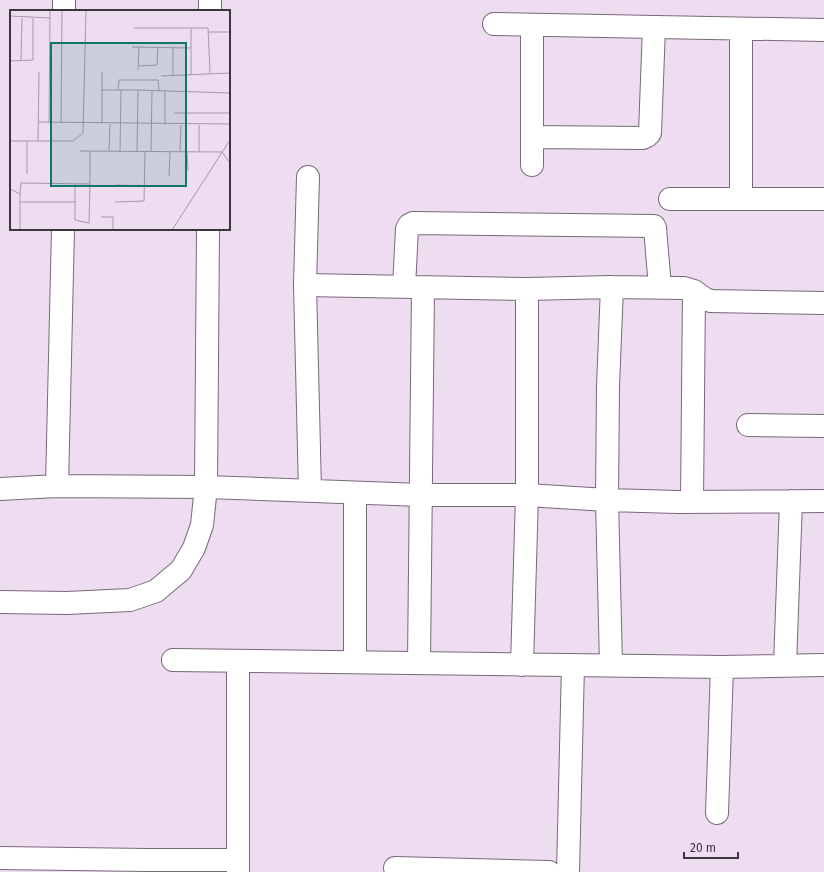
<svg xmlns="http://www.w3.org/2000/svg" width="824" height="872" viewBox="0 0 824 872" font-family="'Fira Sans',sans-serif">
<rect width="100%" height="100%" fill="#eeddf0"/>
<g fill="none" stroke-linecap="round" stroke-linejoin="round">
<defs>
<path id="minor" d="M64,11V0
M210,11V0
M494,24L824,30
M741,29V199
M532,137L643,138L647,136L650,133L654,27
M532,165V25
M308,177L305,285L310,491
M670,199H824
M305,285L527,289
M404,287L407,229L409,225L413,223L654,226L655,228L660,287
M748,425L824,426
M57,486L63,229
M0,489L57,486L206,487L421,495H527L607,500L678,502L824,501
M692,502L694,291
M0,602L67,603L130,600L156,591L181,570L194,548L202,525L206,487L208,229
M173,660L722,667L824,665
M355,662V493
M419,663L423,288
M522,665L527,495V289L612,287L684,288L694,291L705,299L711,301L824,303
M611,665L607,500L608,386L612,287
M785,665L791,501
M717,813L722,667
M0,858L147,860H238V872
M238,860V661
M395,868L549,872
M568,872L573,665"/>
</defs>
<!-- minor casing -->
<use href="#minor" stroke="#78697a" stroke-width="24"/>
<!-- minor -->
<use href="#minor" stroke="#fff" stroke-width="22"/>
</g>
<!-- overview -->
<g transform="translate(10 10)">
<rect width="220" height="220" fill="#eeddf0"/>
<path fill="none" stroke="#a699a8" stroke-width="1" d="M0,6L40,8M124,18H198L200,63M199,22H220M122,37L181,38M163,38V66M0,51L23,50V8M11,51L12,8M128,56L147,55L148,37M128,60L129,37M92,62V113M181,65V18M151,66L220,63M91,80H128M108,80L109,70H148L149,80M164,103H220M29,112L220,114M39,113L40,0M51,113L52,0M155,115V81M0,131H63L73,123L76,0M17,131V164M28,131L29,62M70,141L212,142L220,153M99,141L100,114M110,142L111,80M127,142L128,80L220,83M141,142L142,80M170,142L171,115M177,142L178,161M189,142V115M159,166L160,142M80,174V141M106,175L134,176M0,179L10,184V220M10,184L11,173L80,174L79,213L65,210V174M10,192H66M105,192L134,191L135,142M91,207H103V220M162,220L220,130"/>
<path fill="#0f766e" fill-opacity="0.15" stroke="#0f766e" stroke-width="2" d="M41,33H176V176H41Z"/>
<rect width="220" height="220" fill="none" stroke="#3a343b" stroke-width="2"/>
</g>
<!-- scale -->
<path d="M684 852v6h54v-6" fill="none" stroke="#3a343b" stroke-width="2"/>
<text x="690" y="852" font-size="12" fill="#3a343b" stroke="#eeddf0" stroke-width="3" paint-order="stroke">20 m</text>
</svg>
